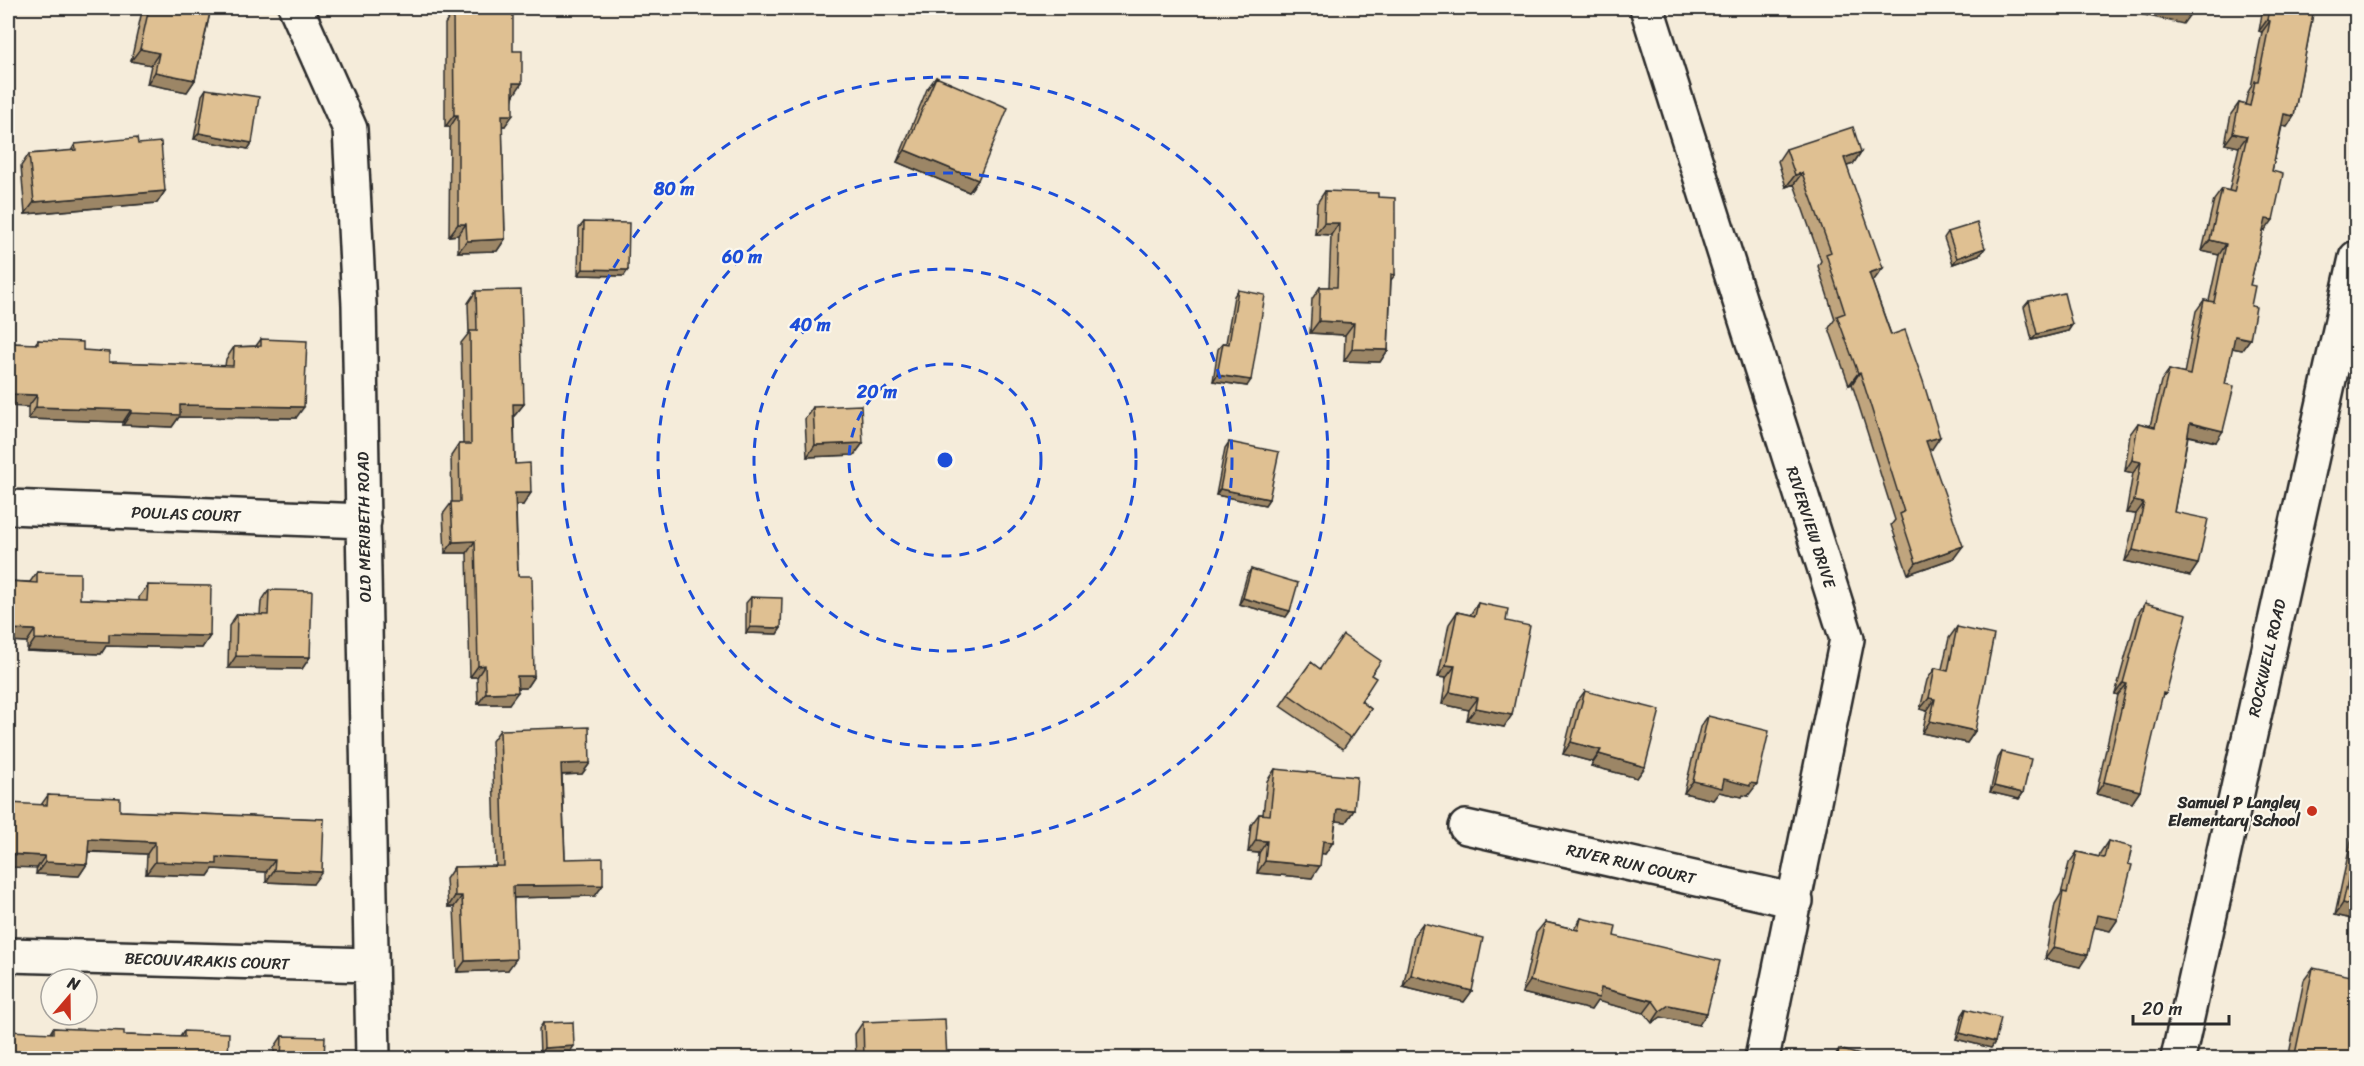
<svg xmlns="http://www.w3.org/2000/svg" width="2364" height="1066" viewBox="0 0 2364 1066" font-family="Sriracha,sans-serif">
<rect width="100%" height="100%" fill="#f5ecda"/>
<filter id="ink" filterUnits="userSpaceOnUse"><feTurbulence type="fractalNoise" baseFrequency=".0167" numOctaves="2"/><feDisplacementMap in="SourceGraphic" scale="12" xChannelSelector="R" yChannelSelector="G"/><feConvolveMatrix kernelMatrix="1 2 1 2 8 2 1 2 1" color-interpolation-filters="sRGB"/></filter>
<g filter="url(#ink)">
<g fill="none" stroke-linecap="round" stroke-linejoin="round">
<defs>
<path id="street" d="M296,8L350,129L359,305L373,1058
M1647,8L1847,639L1762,1058
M8,507L364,521
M1466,827L1796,901
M8,955L370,965
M2178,1058L2356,258"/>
</defs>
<!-- street casing -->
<use href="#street" stroke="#2b2b2b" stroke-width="38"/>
<!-- street -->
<use href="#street" stroke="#fbf7ec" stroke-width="33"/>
</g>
<!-- wall -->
<path fill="#c0a57e" stroke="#2b2b2b" stroke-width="1.5" d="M145,8H211L195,80L187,92L147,84L151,65L131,61L142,11Z
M2263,8H2314L2294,116L2287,127L2282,126L2272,171L2265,231H2263L2250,285L2251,306L2250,339L2242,350L2232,348L2225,384L2216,442L2188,436L2174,512L2198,564L2190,576L2125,561L2136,514L2126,513L2133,473L2125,471L2130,434L2138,423L2150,426L2161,381L2169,370L2184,374L2196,311L2204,300L2209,301L2219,255L2202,251L2214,200L2222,189L2229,191L2239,147L2225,144L2231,114L2239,103L2245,105L2248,92L2251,87L2262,32L2259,31Z
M453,12L513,51L514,95L505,126H502L505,239L497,251L458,252V235L449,236L450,127H445V24Z
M936,77L978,180L969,192L897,162L927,89Z
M206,89L252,143L248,149L194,139L202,95Z
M75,144H138L165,191L157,203L25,214L21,166L29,154L71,151Z
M1786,149L1861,152L1853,164L1847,166L1874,280L1872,281L1932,449L1929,450L1954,558L1908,574L1891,525L1895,520L1852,384L1849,385L1829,328L1835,319L1818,266L1821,261L1794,184L1786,187L1778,161Z
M1325,191L1378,197L1395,275L1391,280L1388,350L1380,362L1344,361L1345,335L1310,333L1312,299L1320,287H1329L1331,235L1315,234L1317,203Z
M584,222L624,276L578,275L579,228Z
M1948,232L1981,254L1953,264L1944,238Z
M1238,290L1247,386L1213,381L1218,349L1223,343H1226L1234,296Z
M476,291L524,404L515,415H514L515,464L523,505H516L518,576L534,676L526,688H517L509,704H478L477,677H470L467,553H445L443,514L452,502L451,456L459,444H463L461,343L469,333L468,303Z
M2029,301L2072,325L2068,331L2032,340L2024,307Z
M261,339L296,418L179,417L172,427L123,425V422L28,419V407L8,406V343L35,344L38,340L83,350L109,362L225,366L226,359L234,347L256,346Z
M813,407L863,443L854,455L807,457L805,419Z
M1229,442L1269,499L1265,505L1216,495L1225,448Z
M1251,569L1290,611L1286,617L1239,604L1247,575Z
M37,572L80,599L139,601V597L148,585L210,636L202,648L106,646L101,654L27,651V642L8,641V581L30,582Z
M269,590L310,657L302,669L228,668L229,626L237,614L260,615L261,602Z
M751,597L781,628L777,634L746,633V603Z
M1478,603L1506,621L1504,727L1467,720L1469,710L1442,704L1446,678L1438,677L1449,624L1457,612L1470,615Z
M2145,603L2140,791L2132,803L2096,794L2118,695L2115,694L2137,615Z
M1957,627L1975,731L1967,743L1922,733L1927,711L1920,709L1927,680L1935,668L1942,669L1949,638Z
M1311,662L1320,669L1371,675L1361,701L1371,709L1343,749L1280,706Z
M1585,691L1645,767L1637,778L1591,766L1593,762L1563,754L1576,703Z
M1708,716L1748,796L1743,795L1742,797L1719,792L1713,800L1684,793L1700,727Z
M500,730L590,763L582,774L562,775L565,859L603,885L595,896L514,898L508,970L457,972L454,907H448L446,879L454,867L496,866L492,741Z
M2002,752L2023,793L2019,799L1990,792L1998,758Z
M1275,769L1354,810L1346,822L1336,821L1333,842L1325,854L1322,853L1312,878L1257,873L1259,853L1248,852L1251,825L1259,814H1263L1267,781Z
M48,795L120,811L324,819L313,884L266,882V872L213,869L208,876L146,874L147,854L88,852L87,864L79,876L36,874L41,805Z
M2356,818V920L2335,915Z
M2108,841L2128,864L2118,919L2110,931L2094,927L2080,967L2045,959L2055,904L2061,894L2069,863L2077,852L2099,857L2100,853Z
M1581,918L1614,936L1699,1025L1661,1017L1652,1023L1644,1013L1597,1001L1591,1010L1522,993L1536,933L1545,922L1574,929Z
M1423,923L1472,991L1464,1002L1403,987L1414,935Z
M2313,968L2356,1059H2288L2304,980Z
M1966,1009L1995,1042L1991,1048L1956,1039L1962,1015Z
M863,1022L947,1059H856L855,1034Z
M543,1023L570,1052L540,1054L539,1029Z
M53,1028L124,1035L180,1037L184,1031L228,1058L50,1033Z
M282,1036L324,1059H274V1048Z
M1839,1049L1837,1059H1833Z"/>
<!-- shaded-wall -->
<path fill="#9c8666" stroke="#2b2b2b" stroke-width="1.5" d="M2114,8H2166L2191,13L2183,24Z
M2267,20L2270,21L2262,32L2259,31Z
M140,49L159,53L151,65L131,61Z
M155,72L195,80L187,92L147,84Z
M513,83H522L514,95H505Z
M2284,114L2294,116L2287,127L2277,125Z
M454,115H458L450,127H445Z
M502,115H513L505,126H494Z
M199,133L252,143L248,149L194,139Z
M2233,133L2247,136L2239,147L2225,144Z
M905,150L978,180L969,192L897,162Z
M1861,152L1853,164L1835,170L1844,158Z
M1802,173L1794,184L1786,187L1795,175Z
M165,191L157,203L25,214L34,202Z
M2266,219L2273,220L2265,231L2258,230Z
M1324,223H1339L1331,235L1315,234Z
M458,224H466L458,235L449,236Z
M505,239L497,251L458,252L467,241Z
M2210,240L2226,244L2219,255L2202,251Z
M1985,248L1981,254L1953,264L1957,258Z
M1883,268L1874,280L1860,284L1869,273Z
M583,269L628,270L624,276L578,275Z
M1319,321L1354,323L1345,335L1310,333Z
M2072,325L2068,331L2032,340L2037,334Z
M2235,336L2250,339L2242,350L2227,347Z
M1352,349L1388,350L1380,362L1344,361Z
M1860,372L1852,384L1849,385L1858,373Z
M1217,375L1251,380L1247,386L1213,381Z
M8,394L37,395L28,407L8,406Z
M513,404H524L515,415L505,416Z
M180,405L304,407L296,418L179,417L172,427L123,425L131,413Z
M36,407L131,410L123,422L28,419Z
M2190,423L2223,431L2216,442L2182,434Z
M1940,437L1932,449L1918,453L1926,441Z
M863,443L854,455L807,457L815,445Z
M2132,460L2141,462L2133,473L2125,471Z
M1220,489L1269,499L1265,505L1216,495Z
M515,493H531L523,505H507Z
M2134,501L2144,503L2136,514L2126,513Z
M475,541L467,553H445L453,542Z
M1963,546L1954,558L1908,574L1916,563Z
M2133,550L2198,564L2190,576L2125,561Z
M1243,598L1290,611L1286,617L1239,604Z
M750,627L781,628L777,634L746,633Z
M8,629L35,630L27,642L8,641Z
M109,634L210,636L202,648L106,646L101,654L27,651L35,639Z
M236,656L310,657L302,669L228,668Z
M485,665L477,677H470L478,666Z
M1446,665L1455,666L1446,678L1438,677Z
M517,676H534L526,688H509Z
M2123,683L2127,684L2118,695L2115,694Z
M518,692L509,704H478L486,693Z
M1450,692L1478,698L1469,710L1442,704Z
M1929,698L1935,699L1927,711L1920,709Z
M1476,708L1512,715L1504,727L1467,720Z
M1930,721L1975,731L1967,743L1922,733Z
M1571,742L1601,750L1593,762L1563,754Z
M1599,754L1645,767L1637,778L1591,766Z
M590,763L582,774L553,775L561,764Z
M1724,779L1757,784L1748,796L1743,795L1742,797L1719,792L1713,800L1684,793L1693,781Z
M2104,782L2140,791L2132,803L2096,794Z
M1994,786L2023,793L2019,799L1990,792Z
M1337,809L1354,810L1346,822L1329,820Z
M89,839L155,842L147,854L81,851Z
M1256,840L1267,841L1259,853L1248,852Z
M1323,841L1333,842L1325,854L1315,853Z
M8,854L45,856L37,868L8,867Z
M217,857L275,860L266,872L213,869L208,876L146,874L155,862Z
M1265,861L1320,866L1312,878L1257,873Z
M45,862L87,864L79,876L36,874Z
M274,870L322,872L313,884L266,882Z
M603,885L595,896L505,898L513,886Z
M455,896H462L454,907H448Z
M2343,903L2356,906V920L2335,915Z
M2097,915L2118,919L2110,931L2089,926Z
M2054,947L2088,955L2080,967L2045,959Z
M516,959L508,970L457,972L465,961Z
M1411,975L1472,991L1464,1002L1403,987Z
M1530,981L1601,988L1653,1001L1644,1013L1597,1001L1591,1010L1522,993Z
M1669,1005L1707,1013L1699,1025L1661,1017L1652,1023L1660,1011Z
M1960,1033L1995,1042L1991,1048L1956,1039Z
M574,1046L570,1052L540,1054L544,1048Z"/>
<!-- building -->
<path fill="#dfc092" stroke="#2b2b2b" stroke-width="1.5" d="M149,8H211L195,80L155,72L159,53L140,49Z
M2166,8H2192L2191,13Z
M2269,8H2314L2294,116L2284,114L2272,171L2283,174L2273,220L2266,219L2250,285L2255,286L2251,306L2256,307L2250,339L2235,336L2225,384L2234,386L2223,431L2190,423L2174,512L2208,519L2198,564L2133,550L2144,503L2134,501L2141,462L2132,460L2138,423L2155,427L2169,370L2190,375L2204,300L2214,302L2226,244L2210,240L2222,189L2234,192L2247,136L2233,133L2239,103L2250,106L2255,81H2258L2270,21L2267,20Z
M453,12H513V51H522V83H513V115H502L505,239L467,241L466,224H458V115H454Z
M936,77L1008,108L978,180L905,150Z
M206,89L259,97L252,143L199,133Z
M1853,127L1861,152L1844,158L1883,268L1869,273L1891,335L1905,330L1923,381L1940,437L1926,441L1963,546L1916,563L1900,514L1904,512L1860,372L1858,373L1837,316L1845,313L1826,254L1831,252L1802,173L1795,175L1786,149Z
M137,138L138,144L161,142L165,191L34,202L29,154L76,150L75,144Z
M1325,191L1378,193V197L1395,198V275L1391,274L1388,350L1352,349L1354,323L1319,321L1320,287H1337L1339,223H1324Z
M584,222L629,223L628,270L583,269Z
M1977,223L1985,248L1957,258L1948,232Z
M521,290L524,404H513L515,464L530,463L531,493H515L518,576H532L534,676H517L518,692L486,693L485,665L478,666L475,541L453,542L451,502H460L459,444H471L470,331H477L476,291Z
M1238,290L1265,295L1251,380L1217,375L1223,343L1229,344Z
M2064,293L2072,325L2037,334L2029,301Z
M261,339L307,341L304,407L180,405V415L131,413V410L36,407L37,395L8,394V343L38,344V340L83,342V350L109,352V362L233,366L234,347L261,346Z
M861,405L863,443L815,445L813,407Z
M1229,442L1279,452L1269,499L1220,489Z
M1251,569L1298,583L1290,611L1243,598Z
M37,572L80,573V599L147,601L148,585L211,586L210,636L109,634V642L35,639V630L8,629V581L37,583Z
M269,590L312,591L310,657L236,656L237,614L268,615Z
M751,597L782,598L781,628L750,627Z
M1478,603L1508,609L1506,621L1530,626L1512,715L1476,708L1478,698L1450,692L1455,666L1446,665L1457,612L1475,616Z
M2145,603L2187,614L2166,694L2163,693L2140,791L2104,782L2127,684L2123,683Z
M1957,627L1994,635L1975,731L1930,721L1935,699L1929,698L1935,668L1948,671Z
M1343,635L1381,661L1371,675L1376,678L1361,701L1371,709L1351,738L1288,694L1311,662L1320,669Z
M1585,691L1660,710L1645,767L1599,754L1601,750L1571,742Z
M1708,716L1769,731L1757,784L1750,783V786L1724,779L1722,788L1693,781Z
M589,727L590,763L561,764L565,859L603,858V885L513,886L516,959L465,961L462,896H455L454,867L504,866L500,730Z
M2002,752L2031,759L2023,793L1994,786Z
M1275,769L1357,777L1354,810L1337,809L1333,842L1323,841L1320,866L1265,861L1267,841L1256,840L1259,814L1270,815Z
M48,795L120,798V811L324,819L322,872L274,870L275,860L217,857V864L155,862V842L89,839L87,864L45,862V856L8,854V803L47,805Z
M2108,841L2132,847L2128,864L2132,865L2118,919L2097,915L2088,955L2054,947L2063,892L2067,893L2077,852L2104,858Z
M2356,843V906L2343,903Z
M1581,918L1616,926L1614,936L1720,961L1707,1013L1669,1005L1660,1011L1653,1001L1601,988L1599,998L1530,981L1545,922L1578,930Z
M1423,923L1483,938L1472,991L1411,975Z
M2313,968L2356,977V1059H2294Z
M1966,1009L2001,1018L1995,1042L1960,1033Z
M945,1019L947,1059H864L863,1022Z
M573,1022L574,1046L544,1048L543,1023Z
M53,1028L124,1031V1035L184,1037V1031L229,1033L228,1058L231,1059H8V1031L53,1033Z
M282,1036L325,1037L324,1059H281Z
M1839,1049L1874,1059H1837Z"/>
</g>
<!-- distance rings -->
<g fill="none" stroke="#1d4ed8" stroke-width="3" stroke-dasharray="10 8">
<circle cx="945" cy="460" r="96"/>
<circle cx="945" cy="460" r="191"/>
<circle cx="945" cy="460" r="287"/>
<circle cx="945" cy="460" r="383"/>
</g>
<!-- markers -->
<circle fill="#c8321e" stroke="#fbf7ec" stroke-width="2" cx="2312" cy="811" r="6"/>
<g text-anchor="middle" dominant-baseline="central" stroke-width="4.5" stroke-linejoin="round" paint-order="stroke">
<!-- street labels -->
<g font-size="16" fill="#2b2b2b" stroke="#fbf7ec">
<text transform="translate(186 514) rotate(2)">POULAS COURT</text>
<text transform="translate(364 527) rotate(-91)">OLD MERIBETH ROAD</text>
<text transform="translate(1811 527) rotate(72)">RIVERVIEW DRIVE</text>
<text transform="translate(2267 658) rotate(-77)">ROCKWELL ROAD</text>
<text transform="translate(1631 864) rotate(13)">RIVER RUN COURT</text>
<text transform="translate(207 961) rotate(2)">BECOUVARAKIS COURT</text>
</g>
<!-- poi labels -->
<g font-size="16" font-weight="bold" fill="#2b2b2b" stroke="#fbf7ec" text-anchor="end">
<text x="2300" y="802">Samuel P Langley<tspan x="2300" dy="18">Elementary School</tspan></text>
</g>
</g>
<circle cx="945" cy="460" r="9" fill="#1d4ed8" stroke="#fbf7ec" stroke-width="3"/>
<g font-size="18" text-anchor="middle" font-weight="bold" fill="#1d4ed8" stroke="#fbf7ec" stroke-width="4.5" stroke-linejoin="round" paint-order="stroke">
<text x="674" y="195">80 m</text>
<text x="742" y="263">60 m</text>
<text x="810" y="331">40 m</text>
<text x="877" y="398">20 m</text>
</g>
<!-- margin -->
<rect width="2364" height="1066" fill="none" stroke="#fbf7ec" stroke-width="30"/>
<rect x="15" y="15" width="2334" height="1036" fill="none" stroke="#2b2b2b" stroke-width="2" filter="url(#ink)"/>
<!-- north arrow -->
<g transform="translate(69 997) rotate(20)"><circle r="28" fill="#fbf7ec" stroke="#a8a59f" stroke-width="1.5"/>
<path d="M0-4.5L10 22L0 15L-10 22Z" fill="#c8321e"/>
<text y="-9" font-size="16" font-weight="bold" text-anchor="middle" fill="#2b2b2b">N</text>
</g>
<!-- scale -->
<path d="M2133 1015v9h96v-9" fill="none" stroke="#2b2b2b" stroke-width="3"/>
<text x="2142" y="1015" font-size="18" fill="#2b2b2b" stroke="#fbf7ec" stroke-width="4.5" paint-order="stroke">20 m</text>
</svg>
